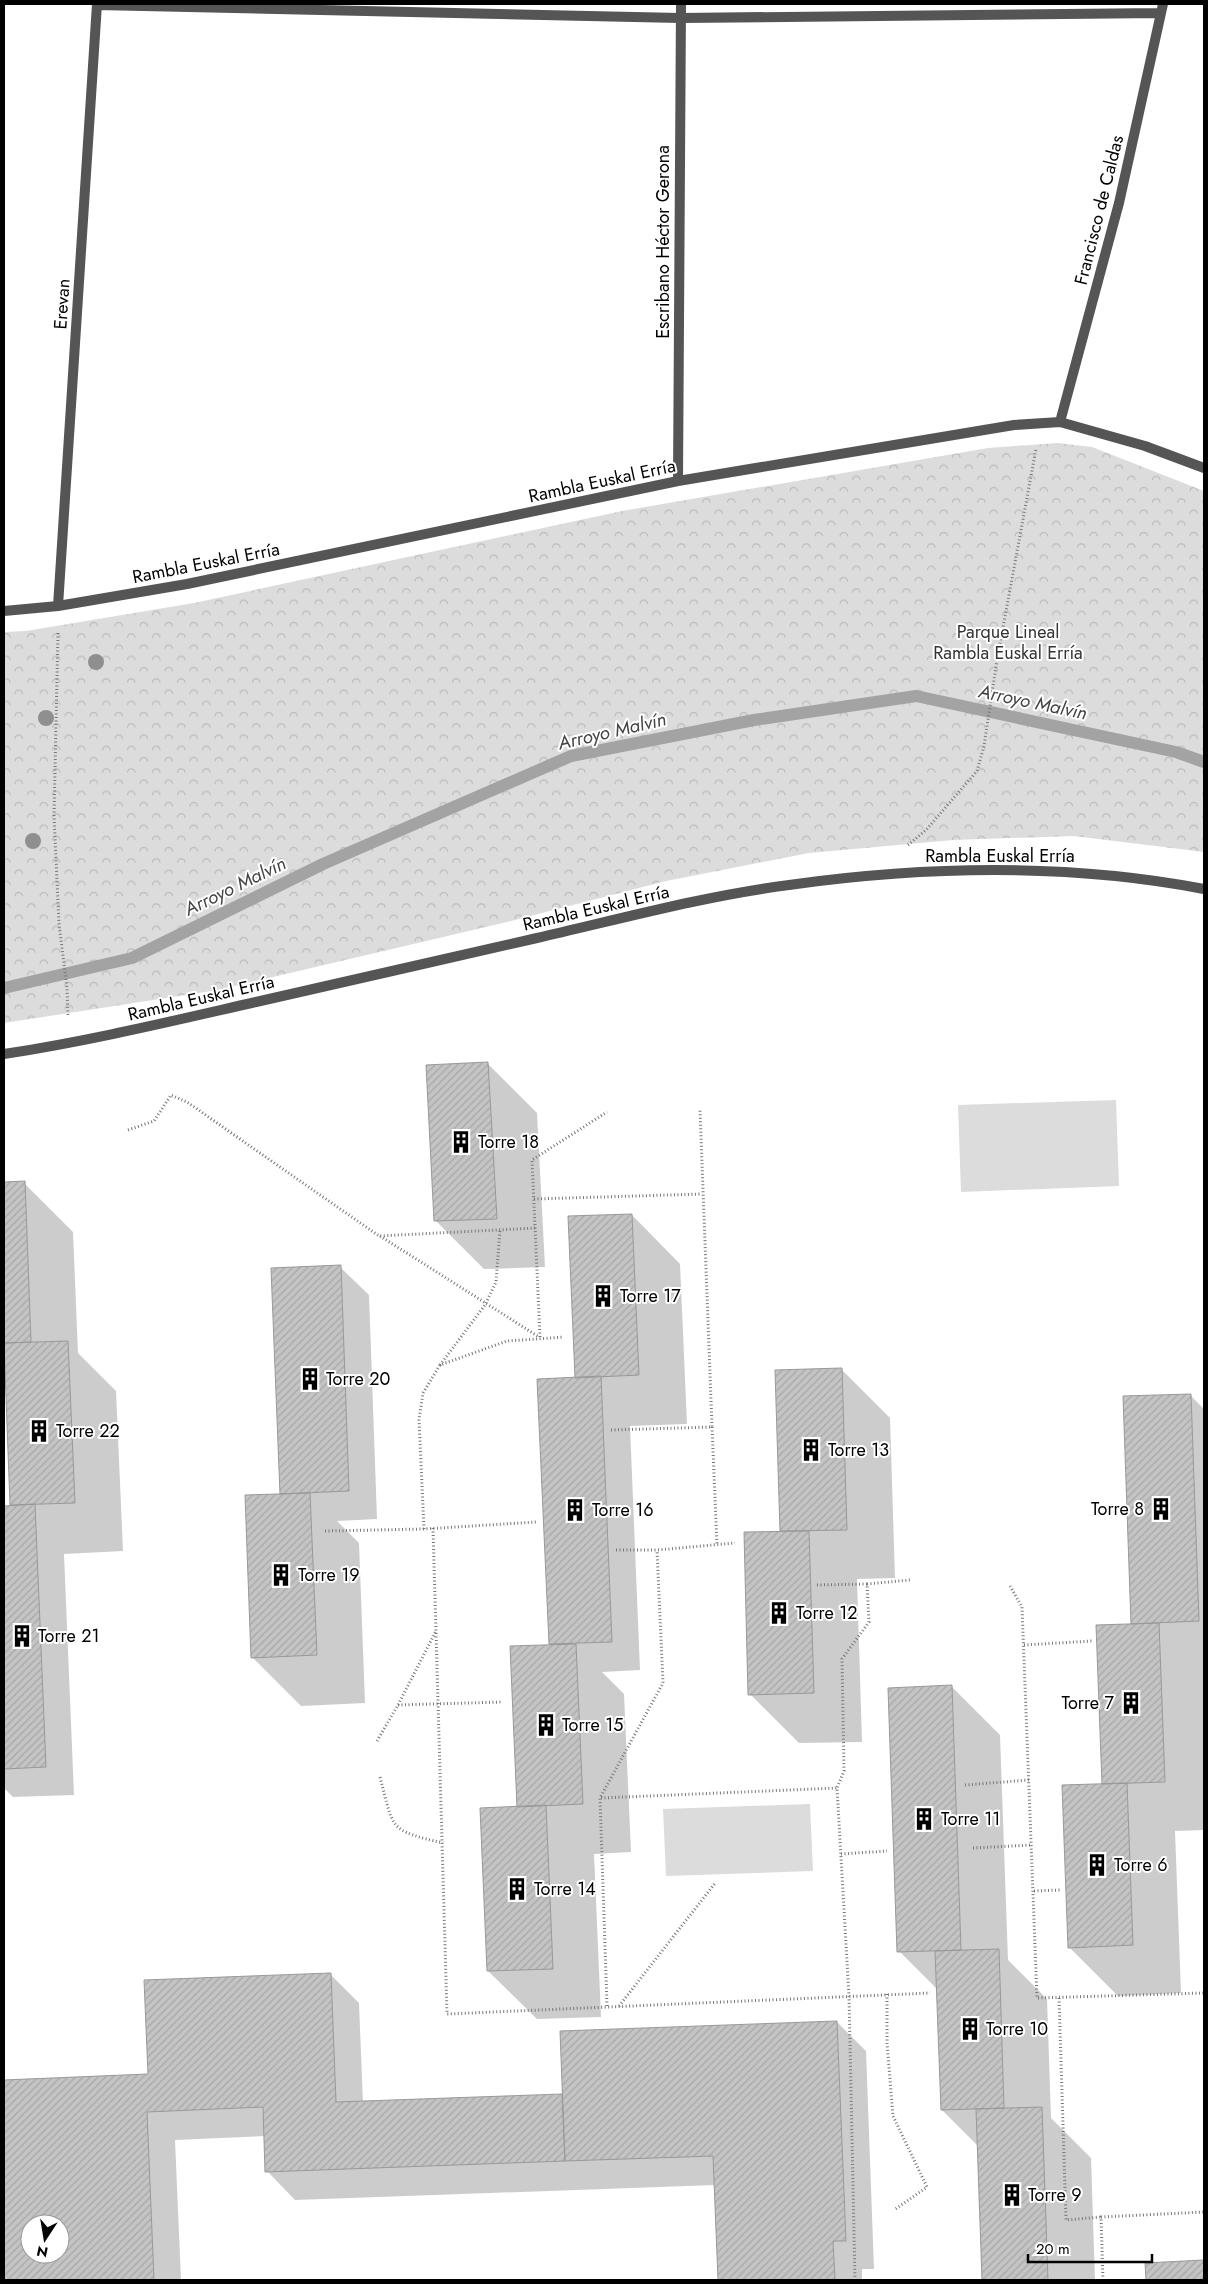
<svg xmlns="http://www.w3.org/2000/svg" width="1208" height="2284" viewBox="0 0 1208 2284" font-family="Jost,sans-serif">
<defs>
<pattern id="park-crowns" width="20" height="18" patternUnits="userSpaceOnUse" patternTransform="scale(1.25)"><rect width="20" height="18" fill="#dcdcdc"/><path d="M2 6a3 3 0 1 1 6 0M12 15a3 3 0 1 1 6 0" fill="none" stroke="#bbb"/></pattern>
<pattern id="building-hatch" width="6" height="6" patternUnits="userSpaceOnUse" patternTransform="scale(1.25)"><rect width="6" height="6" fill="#c4c4c4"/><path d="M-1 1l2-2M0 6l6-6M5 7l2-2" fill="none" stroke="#a7a7a7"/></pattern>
</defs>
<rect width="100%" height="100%" fill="#fff"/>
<!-- grass -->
<path fill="#dcdcdc" d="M1116,1100L1119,1186L961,1192L958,1105Z
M810,1804L813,1871L666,1876L663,1809Z"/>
<!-- park -->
<path fill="url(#park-crowns)" d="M1058,443L1092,447L1204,491V852L1074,836L953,840L809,853L666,881L515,920L218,990L4,1023V632L26,631L194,603L622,511L988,448Z"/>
<!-- shadow -->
<path fill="#0003" fill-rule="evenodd" d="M488,1064L537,1113L545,1267L484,1269L435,1220Z
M24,1183L73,1232L78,1353L116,1391L123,1551L64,1554L74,1795L13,1797L4,1788V1507H13L6,1384L4,1382V1184Z
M632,1215L680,1264L687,1424L630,1426L640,1670L602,1672L624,1694L631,1852L594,1854L601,2017L537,2019L488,1971L518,1808L552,1646L550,1644L576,1379Z
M340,1267L369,1295L377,1519L337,1521L359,1543L365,1703L301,1706L252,1657L281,1495Z
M841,1369L890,1418L895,1578L857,1579L862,1742L799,1743L750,1694L781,1533L776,1372Z
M1190,1395L1204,1409V1830L1175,1831L1181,1993L1118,1996L1069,1947L1103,1785L1133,1625Z
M951,1686L1000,1735L1008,1960L1047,1999L1051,2118L1091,2158L1095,2280H983L979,2147L942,2110L938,1990L899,1951Z
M330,1974L359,2003L363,2103L564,2095L837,2022L866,2051L874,2269H862V2280H719L715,2185L295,2200L267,2171L265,2136L175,2140L181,2280H5L4,2081L149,2076ZM30,2224H60V2254H30Z
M1204,2261V2280H1147V2264Z"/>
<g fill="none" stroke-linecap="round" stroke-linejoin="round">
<!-- stream -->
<path stroke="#a3a3a3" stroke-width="12" d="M4,988L132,958L323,864L571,756L754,720L916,696L1176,752L1204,762"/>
</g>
<!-- building -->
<path fill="url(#building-hatch)" stroke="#999" fill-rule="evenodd" d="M488,1062L497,1219L434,1221L426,1065Z
M25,1181L31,1342L4,1343V1182Z
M632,1214L639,1375L575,1378L568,1216Z
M341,1265L349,1491L280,1494L271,1268Z
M68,1341L75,1503L10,1505L4,1343Z
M842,1368L847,1530L780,1531L775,1370Z
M601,1376L612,1642L549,1644L537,1379Z
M1191,1394L1199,1621L1131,1624L1123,1396Z
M310,1493L317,1655L251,1658L245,1495Z
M35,1504L46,1767L4,1769V1506Z
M809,1531L814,1693L748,1695L744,1532Z
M1159,1623L1165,1782L1102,1784L1096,1625Z
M576,1644L583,1804L517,1807L510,1646Z
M952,1685L961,1950L897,1952L888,1688Z
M1127,1783L1133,1945L1068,1948L1062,1785Z
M546,1805L553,1969L487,1971L480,1808Z
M999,1949L1004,2108L941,2110L935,1951Z
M331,1973L336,2102L562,2094L565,2161L265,2172L263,2107L147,2112L154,2280H4V2080L148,2074L144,1980ZM30,2224H60V2254H30Z
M837,2021L846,2241H833L835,2280H718L713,2156L565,2161L560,2031Z
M1042,2107L1048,2280H982L976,2109Z
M1204,2260V2280H1146L1145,2263Z"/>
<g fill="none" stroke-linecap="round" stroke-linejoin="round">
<!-- path -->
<path stroke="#777" stroke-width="3" stroke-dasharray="1 2.5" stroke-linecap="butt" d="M58,633L54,816L59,924L67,988L68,1016
M908,845L926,830L977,771L984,746L997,660L1036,449
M128,1130L154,1121L171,1095L187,1102L379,1236L536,1228
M534,1199L702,1194
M380,1236L539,1337
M540,1337L532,1160L607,1112
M440,1365L485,1305L496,1282L500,1230
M712,1427L717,1545
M611,1430L712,1427L700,1110
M433,1528L447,2014L930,1993
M424,1529L419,1420L423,1393L440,1365L507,1341L564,1337
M325,1531L424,1529L536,1522
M616,1550H657L735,1543
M867,1584L910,1580
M817,1585L867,1584L869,1622L842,1659L844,1771L837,1788L849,1996L855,2280
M1010,1586L1022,1607L1037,1998L1204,1993
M1024,1645L1092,1641
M398,1705L503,1702
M377,1741L398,1705L436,1631
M380,1777C394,1830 388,1830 443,1843
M965,1785L1029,1780
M601,1798L837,1788
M973,1848L1032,1845
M841,1854L887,1851
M1034,1891L1061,1890
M887,1994V2043L893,2116L927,2187L894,2210
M1059,1998L1066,2220L1101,2217
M607,2006L600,1798L663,1683L657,1550
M619,2006L716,1882
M1103,2280L1101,2217L1204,2212"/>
<!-- minor -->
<path stroke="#555" stroke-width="10" d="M97,5L680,18L1160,13
M1060,422L1119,203L1163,4
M678,481L681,4
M58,606L97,4
M4,611L58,606L187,584L678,481L1014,425L1060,422L1145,446L1204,468
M4,1054C89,1041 172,1021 256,1002C350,981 443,959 537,938C620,919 704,896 789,885C926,866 1068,863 1204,889"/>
</g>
<!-- trees -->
<g fill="#8f8f8f">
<circle cx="96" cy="662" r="8"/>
<circle cx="46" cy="718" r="8"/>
<circle cx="33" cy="841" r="8"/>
</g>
<!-- icons -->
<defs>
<symbol id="building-bare" viewBox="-9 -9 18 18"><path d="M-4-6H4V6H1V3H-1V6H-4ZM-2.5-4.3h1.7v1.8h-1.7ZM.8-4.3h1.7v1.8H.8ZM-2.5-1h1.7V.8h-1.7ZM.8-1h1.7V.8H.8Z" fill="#000" stroke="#fff" stroke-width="2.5" paint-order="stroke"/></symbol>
</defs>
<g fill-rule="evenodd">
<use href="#building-bare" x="445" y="1126" width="32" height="32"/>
<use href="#building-bare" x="587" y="1280" width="32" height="32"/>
<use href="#building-bare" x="294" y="1363" width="32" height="32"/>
<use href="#building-bare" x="23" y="1415" width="32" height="32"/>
<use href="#building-bare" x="795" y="1434" width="32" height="32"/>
<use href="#building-bare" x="1145" y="1493" width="32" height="32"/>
<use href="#building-bare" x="559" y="1494" width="32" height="32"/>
<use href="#building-bare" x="265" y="1559" width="32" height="32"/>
<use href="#building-bare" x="763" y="1597" width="32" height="32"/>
<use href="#building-bare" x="6" y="1620" width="32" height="32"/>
<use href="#building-bare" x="1115" y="1687" width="32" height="32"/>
<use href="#building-bare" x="530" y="1709" width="32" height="32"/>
<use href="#building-bare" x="908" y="1803" width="32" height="32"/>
<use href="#building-bare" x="1081" y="1849" width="32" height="32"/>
<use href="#building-bare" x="501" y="1873" width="32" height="32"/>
<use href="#building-bare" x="954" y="2013" width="32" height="32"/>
<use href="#building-bare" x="996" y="2179" width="32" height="32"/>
</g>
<g text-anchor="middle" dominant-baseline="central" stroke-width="4" stroke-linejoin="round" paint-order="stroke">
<!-- street labels -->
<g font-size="18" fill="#000" stroke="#fff">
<text transform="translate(1099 210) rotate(-76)">Francisco de Caldas</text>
<text transform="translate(663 242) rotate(-90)">Escribano Héctor Gerona</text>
<text transform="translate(62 304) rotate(-86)">Erevan</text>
<text transform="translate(602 481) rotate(-12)">Rambla Euskal Erría</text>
<text transform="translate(206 563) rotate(-11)">Rambla Euskal Erría</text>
<text x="1000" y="856">Rambla Euskal Erría</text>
<text transform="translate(596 908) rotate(-13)">Rambla Euskal Erría</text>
<text transform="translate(201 998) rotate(-13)">Rambla Euskal Erría</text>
</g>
<!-- park labels -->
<g font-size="18" fill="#333" stroke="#fff">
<text x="1008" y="632">Parque Lineal<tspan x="1008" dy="21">Rambla Euskal Erría</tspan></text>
</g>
<!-- poi labels -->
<g font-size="18" fill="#000" stroke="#fff" text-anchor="start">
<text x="478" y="1142">Torre 18</text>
<text x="620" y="1296">Torre 17</text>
<text x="326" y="1379">Torre 20</text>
<text x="56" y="1431">Torre 22</text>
<text x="828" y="1450">Torre 13</text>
<text x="1144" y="1509" text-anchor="end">Torre 8</text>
<text x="592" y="1510">Torre 16</text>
<text x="298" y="1575">Torre 19</text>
<text x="796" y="1613">Torre 12</text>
<text x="38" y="1636">Torre 21</text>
<text x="1114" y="1703" text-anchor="end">Torre 7</text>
<text x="562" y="1725">Torre 15</text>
<text x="941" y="1819">Torre 11</text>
<text x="1114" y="1865">Torre 6</text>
<text x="534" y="1889">Torre 14</text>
<text x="986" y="2029">Torre 10</text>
<text x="1028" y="2195">Torre 9</text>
</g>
<!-- water labels -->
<g font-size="19" font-style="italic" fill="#444" stroke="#fff">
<text transform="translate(1033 702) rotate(12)">Arroyo Malvín</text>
<text transform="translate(612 731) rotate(-13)">Arroyo Malvín</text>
<text transform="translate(235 886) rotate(-26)">Arroyo Malvín</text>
</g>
</g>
<!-- border -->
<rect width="1208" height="2284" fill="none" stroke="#000000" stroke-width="10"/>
<!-- north arrow -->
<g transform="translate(45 2239) rotate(192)"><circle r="24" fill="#ffffff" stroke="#999999"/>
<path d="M0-4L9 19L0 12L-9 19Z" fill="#000000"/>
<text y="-8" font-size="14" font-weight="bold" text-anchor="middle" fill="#000000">N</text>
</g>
<!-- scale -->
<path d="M1028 2254v8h124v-8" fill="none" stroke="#000000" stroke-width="2.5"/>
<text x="1036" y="2254" font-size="15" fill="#000000" stroke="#ffffff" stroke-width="4" paint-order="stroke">20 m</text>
</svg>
